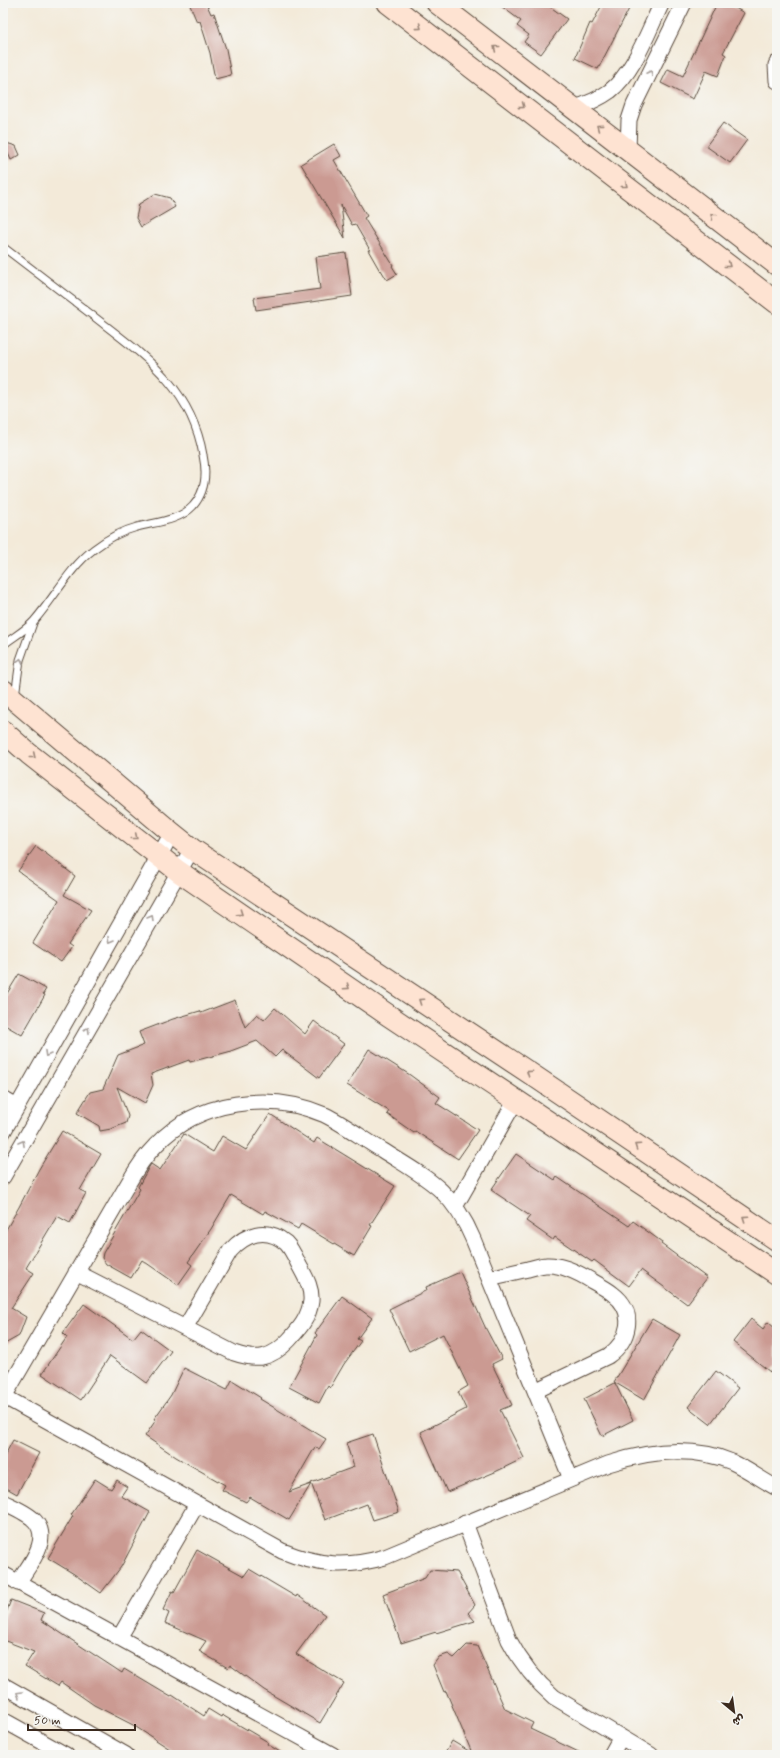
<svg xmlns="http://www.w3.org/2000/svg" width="780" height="1758" viewBox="0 0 780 1758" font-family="Mynerve,'Playpen Sans Arabic',sans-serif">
<rect width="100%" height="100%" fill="#f6f6f2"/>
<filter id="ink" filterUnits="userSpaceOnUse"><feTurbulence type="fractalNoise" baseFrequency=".025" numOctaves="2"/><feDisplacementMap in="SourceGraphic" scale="8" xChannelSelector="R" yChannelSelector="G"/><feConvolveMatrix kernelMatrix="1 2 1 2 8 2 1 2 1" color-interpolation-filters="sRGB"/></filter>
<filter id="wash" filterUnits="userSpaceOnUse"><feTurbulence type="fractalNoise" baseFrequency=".012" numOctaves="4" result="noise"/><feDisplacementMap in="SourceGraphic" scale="16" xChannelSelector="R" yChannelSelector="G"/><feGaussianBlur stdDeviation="0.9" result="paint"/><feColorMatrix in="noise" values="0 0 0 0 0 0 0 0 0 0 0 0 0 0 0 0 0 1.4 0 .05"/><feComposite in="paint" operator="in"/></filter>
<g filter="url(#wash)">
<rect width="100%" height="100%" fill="#f3ead9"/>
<g id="blocks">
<!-- building -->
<path fill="#cb9a92" d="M189,3H206L211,14L214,13L226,49L231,75L215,79L210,53L200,21L197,22Z
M497,3H545L567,19L541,54L524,42L529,35L517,26L521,21Z
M603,3H632L598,69L575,58L590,23L592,24Z
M717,3H727L744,13L723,53L726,55L718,76L706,71L693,99L661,83L668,69L683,76Z
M723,123L747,140L730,163L706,146Z
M3,142L16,146L20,155L11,160Z
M334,144L341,156L334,160L367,216L364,218L393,265L392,266L397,274L387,280L381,270L380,271L368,250H370L355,224L352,225L341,205L345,238L301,164Z
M155,194L170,198L175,207L141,227L136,218L139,204Z
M346,253L352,296L256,310L254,298L320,289L316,257Z
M36,846L75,876L64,895L91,910L68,944L72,947L61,962L33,943L59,900L18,871Z
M19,974L46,989L43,994L45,995L22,1035L3,1024V1000Z
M235,1000L245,1027L257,1014L264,1020L275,1008L305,1034L314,1021L344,1044L319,1078L282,1050L275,1057L257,1041L228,1052L190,1062L189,1060L151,1074L153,1085L145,1103L117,1087L128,1116L126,1123L111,1129L100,1131L99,1126L77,1113L90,1092L103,1089L118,1055L144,1045L139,1032L173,1019L200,1011L201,1013Z
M369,1049L410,1075L440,1097L436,1103L478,1130L458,1159L415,1131L414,1133L387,1114L389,1111L347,1085Z
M270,1114L314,1143L317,1138L395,1186L370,1225L372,1226L354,1256L301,1224L298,1229L265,1211L263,1214L231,1195L211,1229L188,1262L192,1265L178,1285L142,1260L131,1278L106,1264L102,1258L103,1253L140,1189L138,1187L149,1167L151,1164L160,1170L184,1134L213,1152L222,1136L246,1150Z
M62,1131L101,1154L80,1190L86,1193L70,1223L57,1216L26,1268L34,1273L11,1308L26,1317L19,1336L3,1345V1235L19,1207L39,1169Z
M516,1154L555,1180L557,1177L629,1226L633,1221L662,1242L661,1244L707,1278L687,1304L641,1270L629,1286L594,1260L592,1262L555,1237L553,1240L526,1221L530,1216L491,1190Z
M460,1272L486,1329L502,1359L492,1364L512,1405L500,1410L524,1458L495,1472L447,1492L421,1432L466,1409L458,1392L468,1386L443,1334L409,1351L389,1309L427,1290L426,1287Z
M342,1296L372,1318L357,1339L361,1341L344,1364L330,1388L328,1386L319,1403L289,1387L317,1335L315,1333Z
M84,1304L133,1339L141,1329L171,1351L147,1383L110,1356L81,1400L42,1374L67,1337L63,1333Z
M652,1319L680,1335L644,1400L614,1382Z
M751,1319L763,1329L768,1322L777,1330V1364L770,1372L733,1342Z
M184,1368L227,1390L232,1380L261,1398L260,1399L326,1439L319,1449L315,1447L289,1492L311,1484L289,1520L250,1497L246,1502L222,1490L225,1485L176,1457L145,1436L156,1420L154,1419L171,1395Z
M716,1371L738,1388L710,1424L688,1407Z
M615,1383L633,1420L602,1436L584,1399Z
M373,1434L399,1512L373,1520L367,1504L325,1520L311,1483L354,1467L346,1443Z
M13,1440L39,1453L17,1494L3,1486V1459Z
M95,1479L111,1489L117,1480L127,1487L121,1496L150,1512L121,1567L101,1593L74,1574L48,1558L73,1516L71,1515Z
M197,1550L244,1576L249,1569L296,1597L297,1595L325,1615L296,1654L344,1683L320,1723L264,1690L230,1665L228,1668L199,1651L206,1641L165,1623L169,1613L163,1610L172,1591L174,1592Z
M430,1570L457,1572L475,1605L468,1613L475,1621L436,1633V1632L401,1643L383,1594L425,1578Z
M11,1600L44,1613L41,1620L122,1673L124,1669L171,1697L172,1695L204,1716L208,1709L221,1717L222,1715L268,1742L267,1744L285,1755H179L133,1725L94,1705L61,1682L58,1686L25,1666L34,1652L3,1640V1621Z
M467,1645L477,1646L505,1709L533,1723L530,1729L585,1755H444L452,1741L472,1753L446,1691L444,1692L433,1665L439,1657L448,1654L454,1658Z"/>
</g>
</g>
<g filter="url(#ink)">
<use href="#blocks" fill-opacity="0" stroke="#57473a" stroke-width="1"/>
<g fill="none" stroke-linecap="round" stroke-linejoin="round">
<defs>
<path id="lane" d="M3,247C33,270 62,292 92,315C143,355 191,386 203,455C207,474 206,491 193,506C179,521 156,522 137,527C122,531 107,539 94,549C69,568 55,597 34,621C26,630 13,637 3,645
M15,696L20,660L33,623"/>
<path id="street" d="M777,63L776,65L777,81
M574,108C587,104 599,99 610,91C635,71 648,31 662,3
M628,150L629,120L634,105L684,3
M3,1099L17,1107
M3,1132L172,833
M3,1177L192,849
M456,1205L516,1100
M76,1272L234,1353C257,1361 271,1359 289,1340C299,1329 309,1318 311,1301C312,1288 306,1278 300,1267C296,1259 292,1249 286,1243C266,1226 245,1234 230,1251L185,1328
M489,1278C502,1275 515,1272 528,1269C534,1268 540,1265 546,1265C562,1264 579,1273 592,1281C599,1285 607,1289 613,1294C637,1312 629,1341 608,1356L535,1391
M3,1396L282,1551C319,1566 347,1568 385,1557L608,1464C648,1451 692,1445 732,1462C747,1469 762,1480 777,1488
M4,1397L129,1182C137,1168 145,1156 156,1145C198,1100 270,1091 325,1115C344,1124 363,1139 382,1150C426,1178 452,1189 473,1239L571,1479
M3,1502C13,1507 28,1513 35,1521C52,1540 28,1566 18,1583
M465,1523L509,1640C521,1663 534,1680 554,1697L651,1755
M3,1574L333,1755
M119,1638L197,1504
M3,1685L126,1755
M3,1720L66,1755
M611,1755L621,1737"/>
<path id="secondary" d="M388,3L777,303
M437,3L777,265
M3,690L172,833L192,849L537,1078L777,1240
M3,731L29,754L178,871L388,1015L777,1274"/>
</defs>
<!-- lane casing -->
<use href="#lane" stroke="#57473a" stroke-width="9"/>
<!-- street casing -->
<use href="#street" stroke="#57473a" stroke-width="17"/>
<!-- secondary casing -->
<use href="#secondary" stroke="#57473a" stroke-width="23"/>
<!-- lane -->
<use href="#lane" stroke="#fff" stroke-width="7"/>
<!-- street -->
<use href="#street" stroke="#fff" stroke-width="15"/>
<!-- secondary -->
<use href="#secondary" stroke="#fee3d2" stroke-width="21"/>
</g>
<!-- one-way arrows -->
<defs><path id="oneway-chevron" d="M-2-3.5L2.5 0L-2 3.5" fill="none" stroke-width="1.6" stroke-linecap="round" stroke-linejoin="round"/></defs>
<g stroke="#9c8678">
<use href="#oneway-chevron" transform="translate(419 27) rotate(37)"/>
<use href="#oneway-chevron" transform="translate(496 48) rotate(-142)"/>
<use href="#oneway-chevron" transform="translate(522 106) rotate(37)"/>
<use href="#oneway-chevron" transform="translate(599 127) rotate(-143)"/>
<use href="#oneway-chevron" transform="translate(625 185) rotate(38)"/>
<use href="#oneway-chevron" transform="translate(713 216) rotate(-142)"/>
<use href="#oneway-chevron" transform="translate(728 265) rotate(38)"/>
<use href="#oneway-chevron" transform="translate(33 756) rotate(39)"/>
<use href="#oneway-chevron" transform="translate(135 837) rotate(39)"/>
<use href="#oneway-chevron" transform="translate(240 913) rotate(34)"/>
<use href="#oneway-chevron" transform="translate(347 987) rotate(34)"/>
<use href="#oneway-chevron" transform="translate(421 1001) rotate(-146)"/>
<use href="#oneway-chevron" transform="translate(529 1073) rotate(-146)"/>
<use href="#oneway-chevron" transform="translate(637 1146) rotate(-146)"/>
<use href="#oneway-chevron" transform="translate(745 1218) rotate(-146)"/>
</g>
<g stroke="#a79f9a">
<use href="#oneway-chevron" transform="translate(650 73) rotate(-64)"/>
<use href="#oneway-chevron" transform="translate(20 661) rotate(-77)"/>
<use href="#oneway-chevron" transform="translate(151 918) rotate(-60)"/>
<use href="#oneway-chevron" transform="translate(111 940) rotate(120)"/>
<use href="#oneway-chevron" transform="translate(87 1030) rotate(-60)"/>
<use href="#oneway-chevron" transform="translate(47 1054) rotate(120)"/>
<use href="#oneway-chevron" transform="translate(22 1143) rotate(-61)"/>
<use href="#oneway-chevron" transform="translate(19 1694) rotate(-150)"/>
</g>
</g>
<!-- margin -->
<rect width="780" height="1758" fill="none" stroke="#f6f6f2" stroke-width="16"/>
<!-- north arrow -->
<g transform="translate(734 1712) rotate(151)" stroke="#f6f6f2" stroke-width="3" paint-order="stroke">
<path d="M0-3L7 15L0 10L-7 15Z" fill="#3b2a1e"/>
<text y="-6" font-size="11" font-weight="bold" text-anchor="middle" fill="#3b2a1e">ش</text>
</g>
<!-- scale -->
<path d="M28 1724v6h107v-6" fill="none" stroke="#3b2a1e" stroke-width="2"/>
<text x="34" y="1724" font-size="12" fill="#3b2a1e" stroke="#f6f6f2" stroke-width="3" paint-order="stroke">50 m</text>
</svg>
